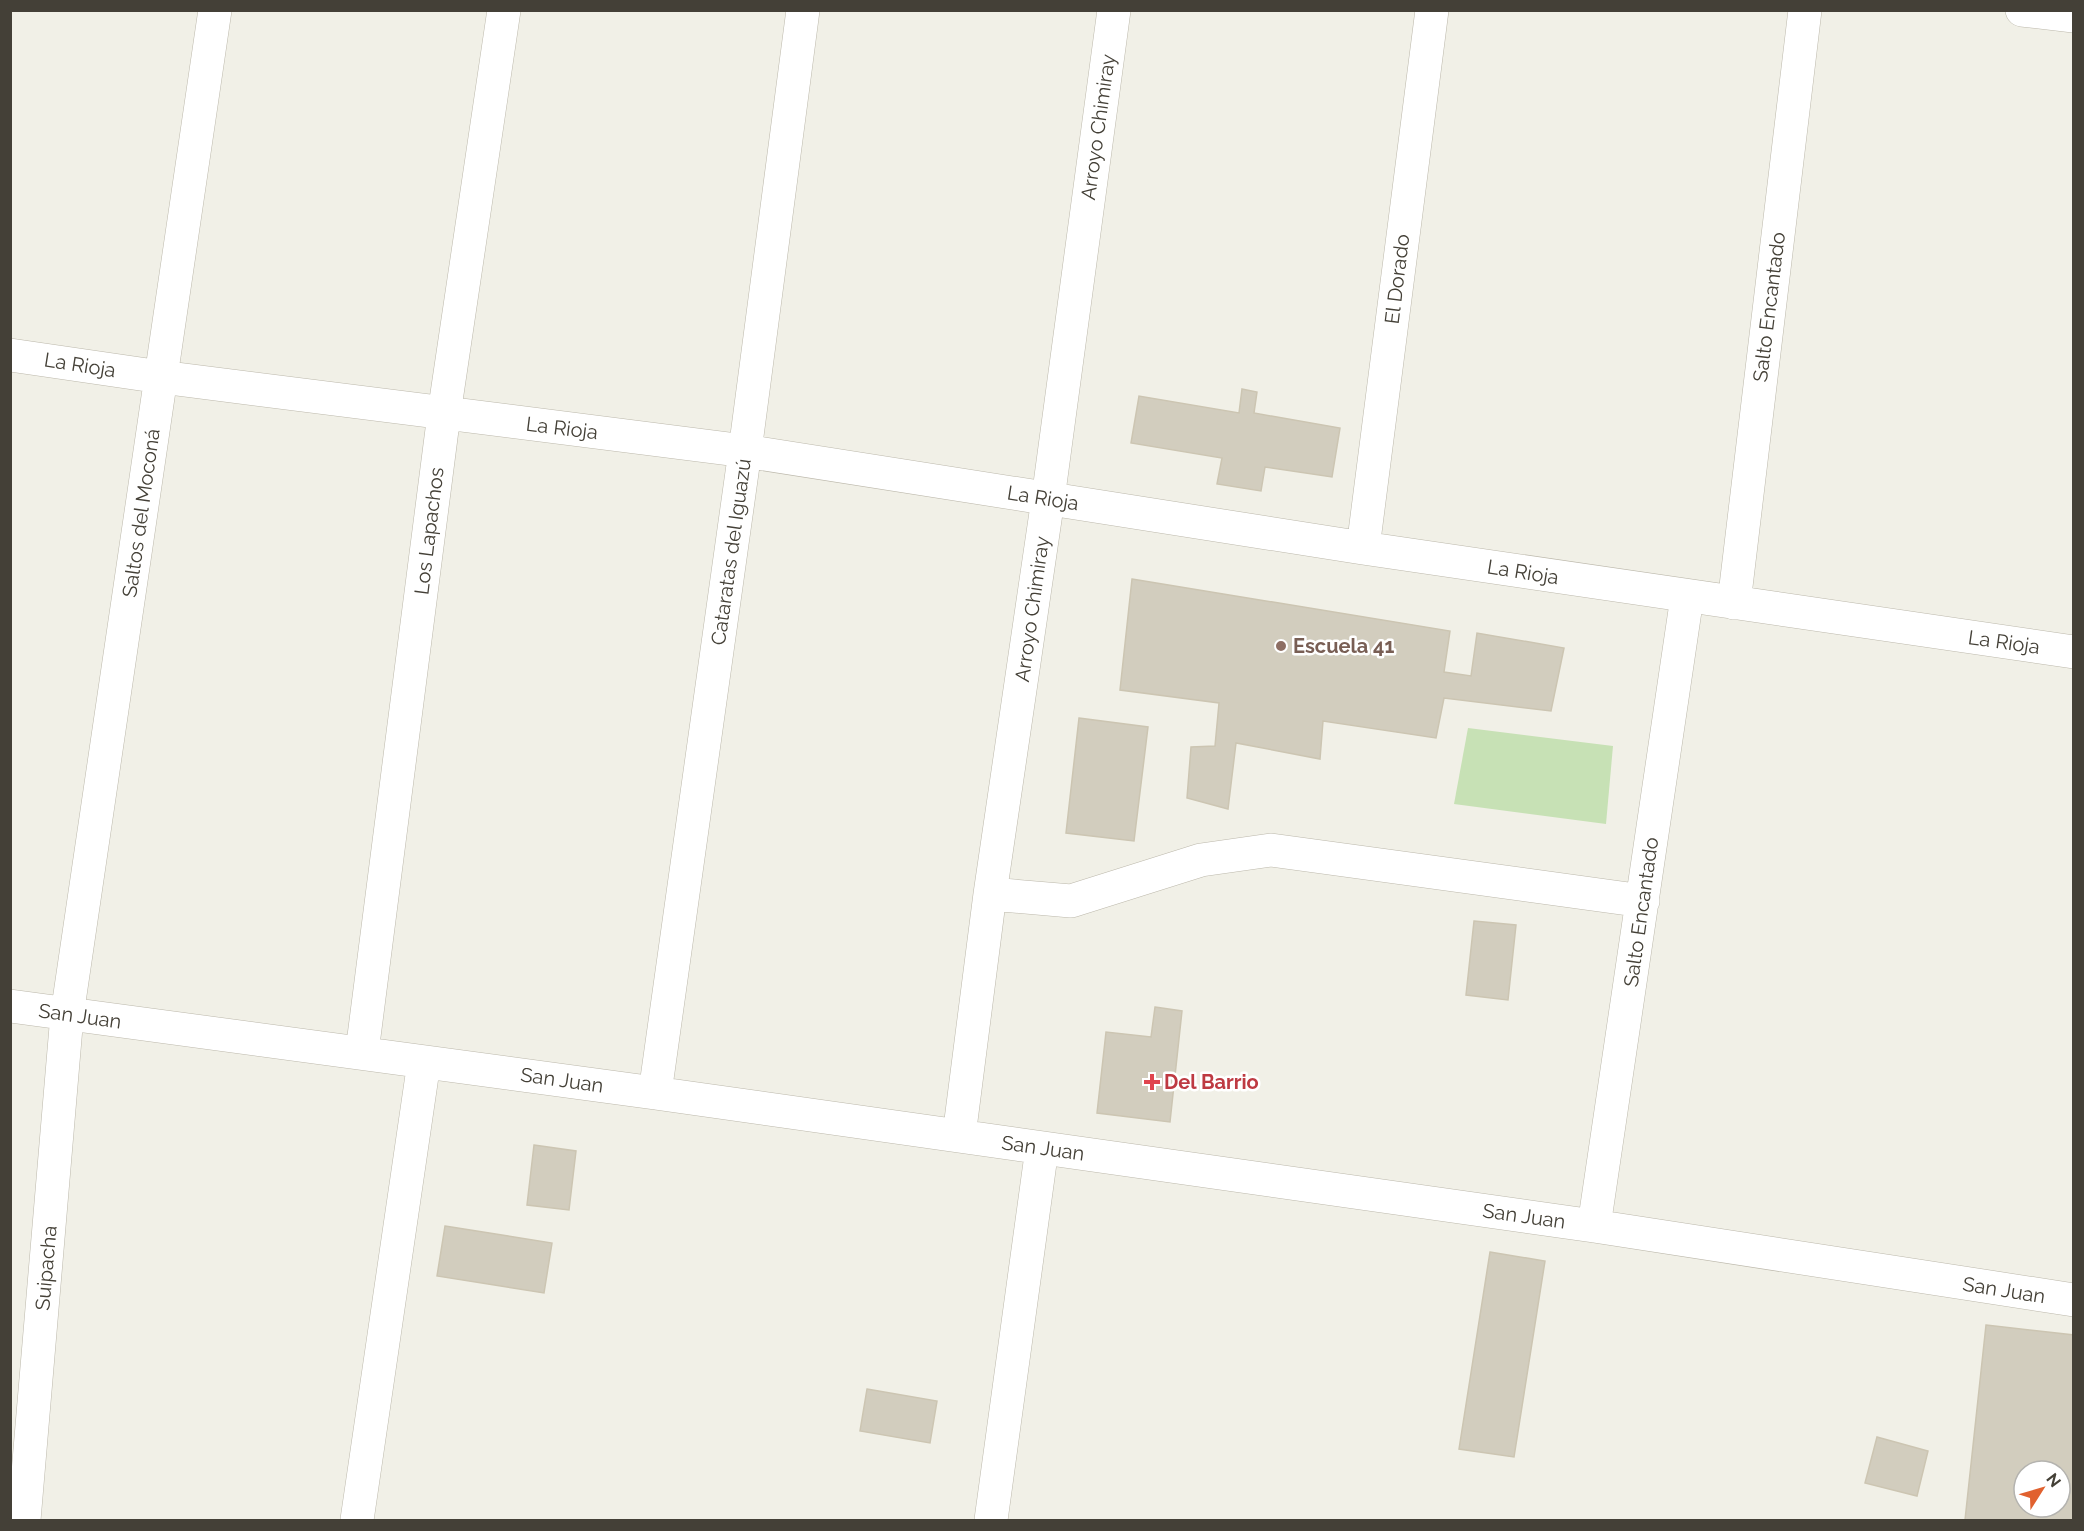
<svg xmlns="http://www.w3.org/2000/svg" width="2084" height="1531" viewBox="0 0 2084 1531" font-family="Raleway,sans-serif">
<rect width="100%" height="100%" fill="#f1f0e7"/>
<!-- green -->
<path fill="#c7e1b5" d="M1468,728L1613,746L1606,824L1454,804Z"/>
<!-- building -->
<path fill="#d2cdbe" stroke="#ccc5b2" stroke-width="1.5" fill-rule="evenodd" d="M1242,389L1257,392L1254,413L1340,428L1332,477L1265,467L1261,491L1217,484L1222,458L1131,443L1139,396L1239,413Z
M1132,579L1450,631L1444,672L1471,676L1477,633L1564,648L1551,711L1444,698L1436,738L1323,721L1320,759L1236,743L1228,809L1187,798L1191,747L1215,746L1219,703L1120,690Z
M1079,718L1148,727L1134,841L1066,833Z
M1474,921L1516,925L1508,1000L1466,995Z
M1155,1007L1182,1011L1170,1122L1097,1113L1106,1032L1151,1037Z
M534,1145L576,1151L569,1210L527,1205Z
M445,1226L552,1243L544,1293L437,1276Z
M1490,1252L1545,1261L1514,1457L1459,1449Z
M1986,1325L2074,1335V1520H1965ZM2024,1471H2060V1507H2024Z
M867,1389L937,1401L930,1443L860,1431Z
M1877,1437L1928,1451L1917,1496L1865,1483Z"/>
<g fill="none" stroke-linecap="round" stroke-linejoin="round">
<defs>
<path id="minor" d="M2022,10L2074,16
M10,355L161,377L745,451L1363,548L2074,652
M1363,548L1432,10
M1734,603L1805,10
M990,894L1071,901L1201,860L1271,850L1643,901
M10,1006L655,1093L1594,1226L2074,1300
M362,1052L444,414L504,10
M655,1093L745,451L803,10
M959,1136L990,894L1048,499L1114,10
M1594,1226L1687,597
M24,1520L67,1015L215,10
M357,1520L424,1062
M991,1520L1042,1148"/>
</defs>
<!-- minor casing -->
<use href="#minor" stroke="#bcb8ab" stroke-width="34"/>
<!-- minor -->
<use href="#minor" stroke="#fff" stroke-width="33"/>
</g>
<!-- markers -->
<circle fill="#8d6e63" stroke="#fff" stroke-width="2" cx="1281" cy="646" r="6"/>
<path fill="#e0444e" stroke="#fff" stroke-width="2" d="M1149 1073h6v6h6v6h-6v6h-6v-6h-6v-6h6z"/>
<g text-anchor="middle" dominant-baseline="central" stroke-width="5" stroke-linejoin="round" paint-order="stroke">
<!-- street labels -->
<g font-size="20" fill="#444037" stroke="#fff">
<text transform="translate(1098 127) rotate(-82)">Arroyo Chimiray</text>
<text transform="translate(1397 279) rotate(-83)">El Dorado</text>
<text transform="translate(1769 307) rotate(-83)">Salto Encantado</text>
<text transform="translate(80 365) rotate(9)">La Rioja</text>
<text transform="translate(562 428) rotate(7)">La Rioja</text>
<text transform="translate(1043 498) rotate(9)">La Rioja</text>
<text transform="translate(141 513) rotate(-82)">Saltos del Moconá</text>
<text transform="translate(429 531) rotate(-83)">Los Lapachos</text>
<text transform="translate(731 552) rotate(-82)">Cataratas del Iguazú</text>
<text transform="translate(1523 572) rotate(9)">La Rioja</text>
<text transform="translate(1032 609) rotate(-82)">Arroyo Chimiray</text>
<text transform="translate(2004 642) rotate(8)">La Rioja</text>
<text transform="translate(1641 912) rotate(-82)">Salto Encantado</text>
<text transform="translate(80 1016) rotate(8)">San Juan</text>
<text transform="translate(562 1080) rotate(8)">San Juan</text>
<text transform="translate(1043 1148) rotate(8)">San Juan</text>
<text transform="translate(1524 1216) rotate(8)">San Juan</text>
<text transform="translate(46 1268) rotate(-85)">Suipacha</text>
<text transform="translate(2004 1290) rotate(9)">San Juan</text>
</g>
<!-- education labels -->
<g font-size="20" font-weight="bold" fill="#785e54" stroke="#fff" text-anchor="start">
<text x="1293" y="646">Escuela 41</text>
</g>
<!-- health labels -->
<g font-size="20" font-weight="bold" fill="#be3a42" stroke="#fff" text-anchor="start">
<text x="1164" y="1082">Del Barrio</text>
</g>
</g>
<!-- border -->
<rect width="2084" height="1531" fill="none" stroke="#444037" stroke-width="24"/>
<!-- north arrow -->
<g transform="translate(2042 1489) rotate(53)"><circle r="28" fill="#ffffff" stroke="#b4b3af" stroke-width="1.5"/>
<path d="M0-4.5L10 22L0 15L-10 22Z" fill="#e1612f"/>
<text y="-9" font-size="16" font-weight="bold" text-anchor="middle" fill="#444037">N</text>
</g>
</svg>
